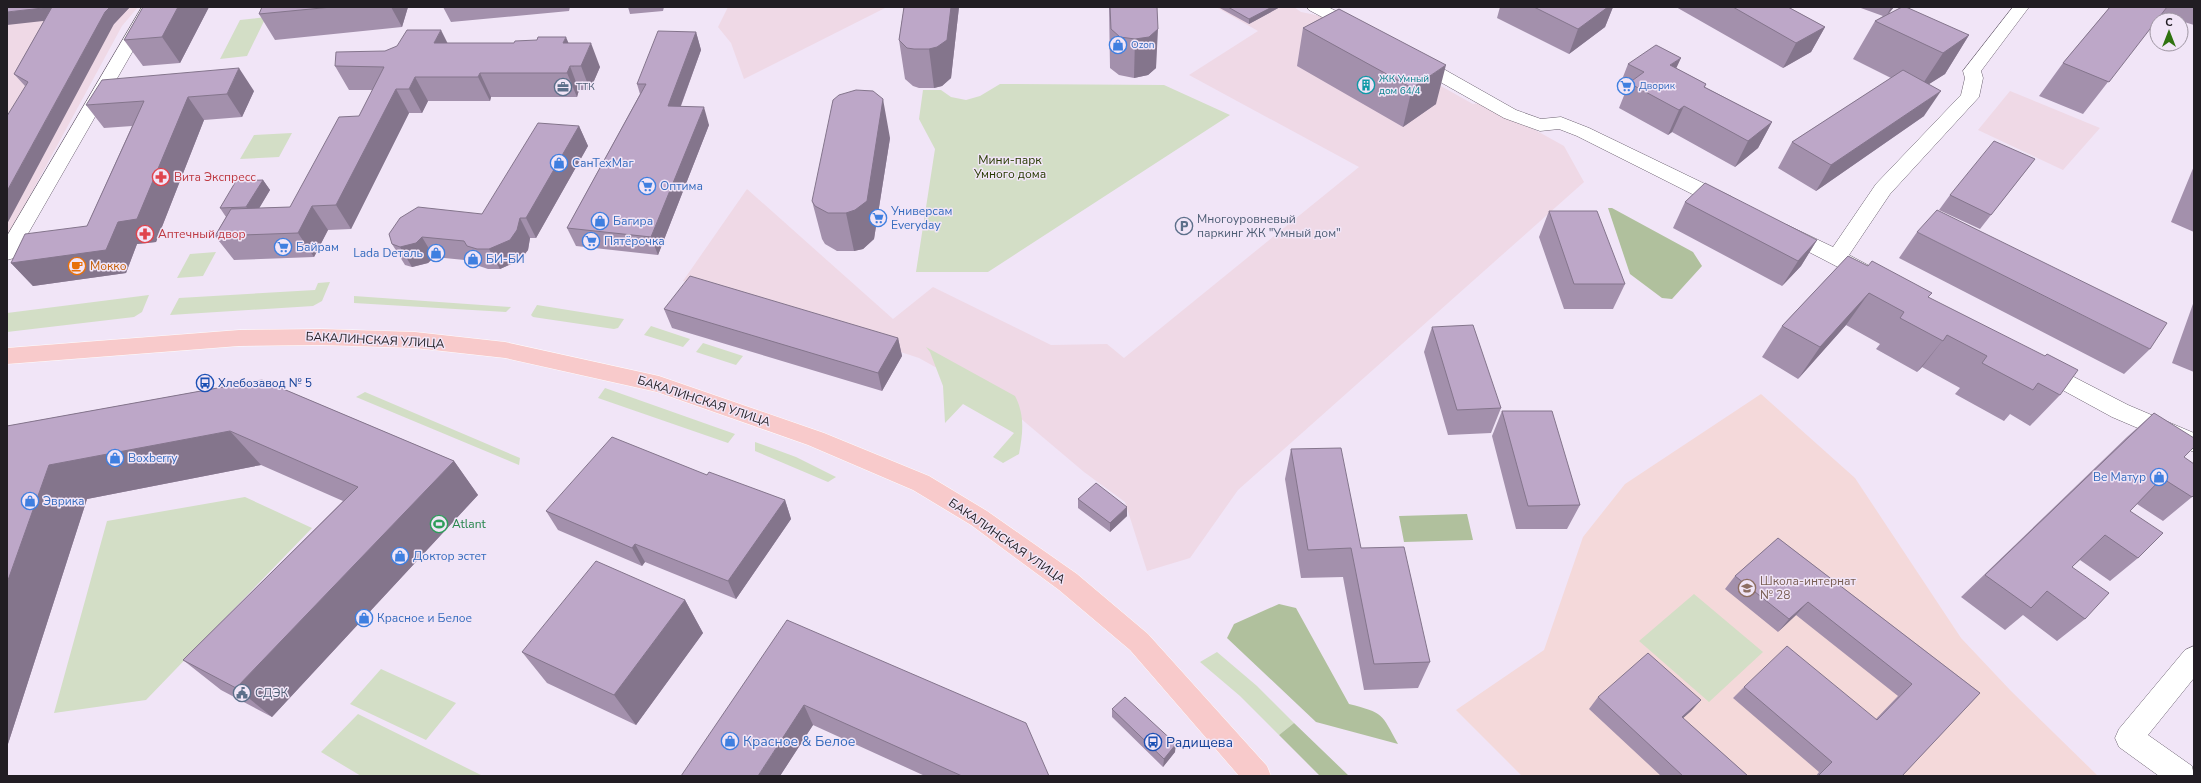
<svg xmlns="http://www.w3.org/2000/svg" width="2201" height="783" viewBox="0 0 2201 783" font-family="'Nunito Sans',sans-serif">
<rect width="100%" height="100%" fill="#f1e5f7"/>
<!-- industrial -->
<path fill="#efd9e6" d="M7,7H138L122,26L7,238Z
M728,7H887L744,79L731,43L718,27Z
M1216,7H1294L1301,12L1336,19L1369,46L1473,104L1485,102L1564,146L1584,182L1238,490L1190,558L1147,571L1125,502L1084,472L1007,407L919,358L683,281L747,189L893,319L933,287L1051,345L1107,344L1124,358L1359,167L1189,75L1258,31Z
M2010,91L2100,128L2063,170L1978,130Z"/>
<!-- education -->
<path fill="#f4d9da" d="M1761,394L1855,478L1961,638L2011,691L2098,776H1522L1456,710L1544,650L1583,537L1625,484Z"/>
<!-- green -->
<path fill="#d3dec6" d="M266,17L247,56L220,59L240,20Z
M1000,84L1164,85L1230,115L988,272H916L935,149L919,119L923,90H941L951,97L966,100L980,96Z
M292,133L279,157L240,159L254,135Z
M216,252L203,276L177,278L190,254Z
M330,282L322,301L313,306L170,315L179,298L315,290L318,283Z
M149,295L142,312L134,317L7,332V313Z
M354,296L511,307L506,312L354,303Z
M537,305L624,319L618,328L614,329L533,317L531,315Z
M651,326L690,339L683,347L644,335Z
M703,343L743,356L736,365L696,352Z
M926,347L1015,396C1025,415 1023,433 1019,454L1003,463L993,457L1014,433L963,404L945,423L943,386L930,352Z
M605,388L735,434L728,443L598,398Z
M365,392L520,458L519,465L356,397Z
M755,442L796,457L836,477L828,482L755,451Z
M245,497L312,528L146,700L54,713L107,521Z
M1694,594L1763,652L1709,702L1639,641Z
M1217,652L1257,686L1294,723L1279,735L1240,696L1200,662Z
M381,669L456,703L426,740L350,704Z
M358,714L483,776H361L321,752Z"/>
<!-- forest -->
<path fill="#b0c09d" d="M1608,208H1612L1693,252L1702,266L1672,299L1662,298L1630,274Z
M1467,514L1473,540L1404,542L1399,516Z
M1279,604L1296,608L1349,704C1384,713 1381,713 1398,744L1316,722L1227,638L1234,624Z
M1294,723L1349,776H1320L1279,735Z"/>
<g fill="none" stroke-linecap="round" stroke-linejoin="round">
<defs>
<path id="minor" d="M142,7H158L14,258L7,260V236Z
M1307,7H1328L1362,24L1364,28L1362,32H1350L1309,10Z
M2013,7H2029L1981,71L1983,78L1979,97L1890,194L1849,255L1877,270L1880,275L1877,280L1870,282L1863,280L1780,237L1777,232L1780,227L1787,225L1833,247L1876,184L1961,95L1965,78L1963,71Z
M1418,57L1424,58L1516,110L1541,119L1561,117L1589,128L1732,197L1735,202L1732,207L1725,209L1718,207L1577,136L1559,129L1540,131L1504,118L1412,66L1409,62L1412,58Z
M2043,361L2128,405L2194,433V452L2112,417L2035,375L2032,369L2035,363Z
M2194,646V678L2148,735L2192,766L2194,776H2159L2119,747L2115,738L2119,729L2185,650Z"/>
<path id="major" d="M322,329L415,332L505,342L659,376L824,433L929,476L987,511L1077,574L1148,634L1267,766L1271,776H1239L1130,650L1059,590L971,525L913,490L808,445L657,392L505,358L415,348L322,345L239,346L7,364V348L239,330Z"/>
</defs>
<!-- minor casing -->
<use href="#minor" stroke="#6c6271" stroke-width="1"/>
<!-- major casing -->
<use href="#major" stroke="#fff" stroke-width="1"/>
<!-- minor -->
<use href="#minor" fill="#fff" fill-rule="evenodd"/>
<!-- major -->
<use href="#major" fill="#f8cacb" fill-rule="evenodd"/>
</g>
<!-- wall -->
<path fill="#a390ac" d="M7,7H130L114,24L25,86L14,74L44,21Z
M143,7H209L180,63L143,66L124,40Z
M262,7H408L402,27L275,40L259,14Z
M443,7H570L569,11L451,22Z
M628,7H664L663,11L630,14Z
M904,7H959L951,78L942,86L934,88H919L913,86L905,79L899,40Z
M1109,7H1157L1156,68L1148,75L1134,78L1119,75L1110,68Z
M1218,7H1280L1249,24Z
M1500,7H1613L1605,27L1569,54L1497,18Z
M1676,7H1788L1825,27L1811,52L1783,68Z
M1858,7H1894L1888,14L1969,35L1945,74L1929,84L1924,116L1816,191L1778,168L1792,142L1891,78L1853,59L1875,21L1883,16Z
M2110,7H2194V25L2181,21V20H2178L2161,14L2083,114L2039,96L2063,63Z
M1339,9L1436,104L1403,127L1297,66L1303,28Z
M696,32L701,50L681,106L709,125L658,255L576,246L567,228L640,94L637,84Z
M448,43H568L600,67L590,90H579L577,97H491L490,101H428L422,113H409L351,229L328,230L314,257L234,260L215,236L226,217L220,208L263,180L270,190L259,208L290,207L359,116L373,90H349L335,66L385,51Z
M1628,64L1676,68L1706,84L1705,87L1772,122L1758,148L1735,167L1672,132L1668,135L1619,108L1625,93L1618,90Z
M254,91L242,117L204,120L156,242L137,244L126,273L33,286L11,263L87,226L132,126L104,128L86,105Z
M579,126L588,146L536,238H530L528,250L520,260L500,269H488L479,266L475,261L434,257L428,263L412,267L405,265L392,244L482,214Z
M890,138L874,239L863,249L854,251H837L825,244L822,239L812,201Z
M2035,159L1980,229L1939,210L1950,195Z
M2194,166V232L2171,222Z
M1685,202L1817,240L1801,266L1782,286L1673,228Z
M1549,211L1625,284L1613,309H1564L1539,237Z
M1917,232L2150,349L2124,374L1899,258Z
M1848,256L1928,297L2060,395L2030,426L2010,414L2004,421L1955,394L1960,388L1922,367L1917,372L1876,349L1880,344L1846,325L1798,379L1762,357L1782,326Z
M2194,301V372L2172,363Z
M664,309L898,338L902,356L882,391L672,328Z
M1432,327L1501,408L1491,433L1448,435L1424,352Z
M262,380L454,461L478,495L272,717L221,690L183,660L343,501L261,465L87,499L7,747V426Z
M1502,411L1580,505L1567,529H1516L1492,436Z
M2154,413L2184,457L2192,497L2163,521L2137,504L2130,511L2138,558L2110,581L2080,560L2072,567L2085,619L2057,641L2023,615L2005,630L1961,597L2127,437Z
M1291,449L1361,548L1430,662L1418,688L1364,690L1343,577L1301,578L1285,479Z
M707,475L785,500L791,519L736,599L645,562L642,566L558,530L546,511Z
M1078,499L1127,516L1110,532L1078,508Z
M1778,538L1980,693L1902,776H1816L1819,772L1733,698L1744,687L1876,719L1898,696L1796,615L1778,632L1725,589L1735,576Z
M685,600L703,633L636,725L547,683L522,652Z
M787,620L1049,776H925L813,725L780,776Z
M1598,697L1701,700L1691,711L1683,718L1748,776H1661L1589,709Z
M1112,709L1175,752L1163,767L1112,717Z"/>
<!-- shaded-wall -->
<path fill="#84758c" d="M52,7L61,19L7,25V12Z
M110,7H130L114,24L7,224V191L105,12Z
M178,7H209L180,63L162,37Z
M391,7H408L402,27Z
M951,7H959L951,78L942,86L934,88L929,49Z
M1272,7H1280L1249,24V19Z
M1608,7H1613L1605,27L1569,54L1578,29Z
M1891,7H1894L1886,17Z
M1825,27L1811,52L1783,68L1796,43Z
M1158,29L1156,68L1148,75L1134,78L1135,39Z
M441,30L453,54L434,43Z
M696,32L701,50L674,124L668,106Z
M1969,35L1945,74L1918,91L1943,53Z
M566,37L576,61L573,67L563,43Z
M591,43L600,67L590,90L581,66Z
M1681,58L1669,84L1670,65Z
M1446,65L1436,104L1403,127L1412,88Z
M570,66L579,90L577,97L567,73Z
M239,68L254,91L242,117L227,94Z
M480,73L491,97L490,101L478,77Z
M415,77L428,101L422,113L409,89Z
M396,89L409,113L351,229L336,205Z
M1941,91L1924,116L1816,191L1831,165Z
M188,97L204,120L156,242L137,244L126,273L33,286L11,263L118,222Z
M883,99L890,138L874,239L863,249L854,251L846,213Z
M1684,106L1672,132L1668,135L1679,110Z
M704,107L709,125L658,255L651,237Z
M1772,122L1758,148L1735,167L1748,141Z
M579,126L588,146L536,238L526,218Z
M263,180L270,190L254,217L246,207Z
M312,206L328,230L314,257L298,233Z
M520,218L530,238L528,250L520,260L500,269L489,249Z
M422,237L434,257L428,263L412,267L400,247Z
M1817,240L1801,266L1782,286L1798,261Z
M1869,293L1846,325L1798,379L1820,347Z
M1947,335L1922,367L1917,372Z
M898,338L902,356L882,391L878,373Z
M230,431L261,465L87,499L7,747V583L49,465Z
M454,461L478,495L272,717L236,688Z
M785,500L791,519L736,599L728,581Z
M1127,507V516L1110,532V523Z
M635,544L645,562L642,566L632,548Z
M685,600L703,633L636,725L614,695Z
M1808,602L1796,615L1778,632L1789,619Z
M1701,700L1691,711L1672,728L1682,717Z
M804,705L813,725L780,776H758Z
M1176,744L1175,752L1163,767L1164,759Z"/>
<!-- building -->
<path fill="#bda7c8" stroke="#84758c" d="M7,7H52L7,12Z
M52,7H110L105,12L7,191V116L28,82L14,74Z
M143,7H178L162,37L124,40Z
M262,7H332L259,14Z
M904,7H951L947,40L937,47L929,49H914L907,48L899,40Z
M1110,7H1157L1158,29L1149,37L1135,39L1120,37L1111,29Z
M1228,7H1272L1249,19Z
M1534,7H1608L1578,29Z
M1733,7H1788L1825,27L1796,43Z
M1902,7H1906L1969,35L1943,53L1875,21Z
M2110,7H2167L2109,82L2063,63Z
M1339,9L1446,65L1412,88L1303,28Z
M407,30H441L434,43H514L515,41L537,40L538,37H566L563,43H591L581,66H570L567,73H480L478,77H415L409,89H396L336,205L312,206L298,233L215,236L231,209L290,207L339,117L359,116L384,67L335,66L336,52L385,51L397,46Z
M658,31L696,32L668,106L704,107L651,237L567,228L646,84H637Z
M1656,45L1681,58L1670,65L1706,84L1704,87L1772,122L1748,141L1684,106L1679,110L1629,83L1644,72L1628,64Z
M239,68L227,94L188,97L137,219L118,222L106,250L11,263L25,234L87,226L144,101L86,105L102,80Z
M1903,70L1941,91L1831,165L1792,142Z
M856,90L873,91L883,99L867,201L855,210L846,213H828L815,206L812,201L833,100L839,95Z
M538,123L579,126L526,218H520L517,230L510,240L489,249H477L467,246L464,241L422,237L416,243L400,247L392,244L389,234L400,218L418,207L482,214Z
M1994,141L2035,159L1991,215L1950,195Z
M263,180L246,207L220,208L236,181Z
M1705,183L1817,240L1798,261L1685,202Z
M1937,210L2167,323L2150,349L1917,232Z
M1549,211H1597L1625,284H1574Z
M1848,256L1868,266L1872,261L1932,293L1928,297L2045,356L2047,354L2078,370L2060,395L2038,383L2033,390L1982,363L1987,356L1947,335L1943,341L1900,318L1904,312L1869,293L1820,347L1782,326Z
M690,276L898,338L878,373L664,309Z
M1473,325L1501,408L1457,410L1432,327Z
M262,380L454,461L236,688L183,660L358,487L230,431L49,465L7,583V426Z
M1502,411H1552L1580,505L1528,506Z
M2154,413L2194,438V447L2184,457L2194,464V495L2192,497L2162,478L2130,511L2163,533L2138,558L2105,535L2072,567L2109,593L2085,619L2047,591L2031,608L1985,575Z
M612,437L707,475L709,472L785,500L728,581L635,544L632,548L546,511Z
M1341,448L1361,548L1404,547L1430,662L1374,664L1351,548L1308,550L1291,449Z
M1096,483L1127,507L1110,523L1078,499Z
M1778,538L1980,693L1902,776H1818L1832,762L1744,687L1787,646L1877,720L1912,684L1808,602L1789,619L1735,576Z
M596,561L685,600L614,695L522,652Z
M787,620L1026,723L1049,776H962L804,705L758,776H681Z
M1648,653L1701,700L1682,717L1748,776H1683L1598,697Z
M1125,697L1176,744L1164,759L1112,709Z"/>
<!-- icons -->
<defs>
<symbol id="shop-ring" viewBox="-11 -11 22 22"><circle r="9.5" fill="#f1e5f7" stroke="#3f7fe0" stroke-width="1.5"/><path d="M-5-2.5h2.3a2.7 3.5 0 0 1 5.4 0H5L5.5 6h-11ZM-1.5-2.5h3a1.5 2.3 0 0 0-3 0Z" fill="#3f7fe0"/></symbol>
<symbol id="building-ring" viewBox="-11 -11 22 22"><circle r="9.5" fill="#f1e5f7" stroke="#0f9aa8" stroke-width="1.5"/><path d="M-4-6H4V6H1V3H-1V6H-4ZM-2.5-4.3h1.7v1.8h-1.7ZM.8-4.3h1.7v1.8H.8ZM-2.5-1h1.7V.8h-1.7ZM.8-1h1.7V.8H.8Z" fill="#0f9aa8"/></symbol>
<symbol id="supermarket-ring" viewBox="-11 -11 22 22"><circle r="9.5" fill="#f1e5f7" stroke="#3f7fe0" stroke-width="1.5"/><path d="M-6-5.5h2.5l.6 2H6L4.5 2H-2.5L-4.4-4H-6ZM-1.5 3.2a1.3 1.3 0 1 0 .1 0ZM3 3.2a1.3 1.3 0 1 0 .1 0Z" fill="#3f7fe0"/></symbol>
<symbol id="office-ring" viewBox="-11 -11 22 22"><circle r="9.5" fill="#f1e5f7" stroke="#5c6f8a" stroke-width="1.5"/><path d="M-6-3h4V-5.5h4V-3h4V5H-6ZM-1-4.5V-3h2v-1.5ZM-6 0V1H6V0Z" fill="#5c6f8a"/></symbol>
<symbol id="pharmacy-ring" viewBox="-11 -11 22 22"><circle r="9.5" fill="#f1e5f7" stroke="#e0444e" stroke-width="1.5"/><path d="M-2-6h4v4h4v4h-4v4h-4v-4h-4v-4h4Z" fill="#e0444e"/></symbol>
<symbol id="parking-ring" viewBox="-11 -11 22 22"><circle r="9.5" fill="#f1e5f7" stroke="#5c6f8a" stroke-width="1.5"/><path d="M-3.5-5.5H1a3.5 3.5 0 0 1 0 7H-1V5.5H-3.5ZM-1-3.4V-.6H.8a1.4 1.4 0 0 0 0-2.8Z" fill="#5c6f8a"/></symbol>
<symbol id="cafe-ring" viewBox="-11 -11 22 22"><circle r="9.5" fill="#f1e5f7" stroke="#e8710a" stroke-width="1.5"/><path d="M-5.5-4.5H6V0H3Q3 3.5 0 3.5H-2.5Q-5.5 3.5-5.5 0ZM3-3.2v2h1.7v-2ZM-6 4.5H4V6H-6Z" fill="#e8710a"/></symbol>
<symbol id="bus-ring" viewBox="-11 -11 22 22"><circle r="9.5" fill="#f1e5f7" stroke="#1a4fb4" stroke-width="1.5"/><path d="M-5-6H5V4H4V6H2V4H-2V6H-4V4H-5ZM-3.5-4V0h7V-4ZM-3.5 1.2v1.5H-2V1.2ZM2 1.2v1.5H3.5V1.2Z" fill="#1a4fb4"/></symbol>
<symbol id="stadium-ring" viewBox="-11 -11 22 22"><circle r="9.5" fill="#f1e5f7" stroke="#2e9e5b" stroke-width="1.5"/><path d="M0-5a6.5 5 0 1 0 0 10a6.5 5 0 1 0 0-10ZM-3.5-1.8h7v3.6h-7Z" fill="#2e9e5b"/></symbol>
<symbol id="school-ring" viewBox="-11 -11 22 22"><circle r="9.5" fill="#f1e5f7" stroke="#8d6e63" stroke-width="1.5"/><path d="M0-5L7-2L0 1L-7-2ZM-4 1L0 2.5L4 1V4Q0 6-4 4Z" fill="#8d6e63"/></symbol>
<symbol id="civic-ring" viewBox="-11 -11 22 22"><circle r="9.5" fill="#f1e5f7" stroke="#5c6f8a" stroke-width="1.5"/><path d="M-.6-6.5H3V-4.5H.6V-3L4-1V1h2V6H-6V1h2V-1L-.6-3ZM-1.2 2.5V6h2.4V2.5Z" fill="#5c6f8a"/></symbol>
</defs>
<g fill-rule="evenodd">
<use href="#shop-ring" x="1108" y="35" width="20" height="20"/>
<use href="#building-ring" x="1356" y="75" width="20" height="20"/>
<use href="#supermarket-ring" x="1616" y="76" width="20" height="20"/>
<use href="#office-ring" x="553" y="77" width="20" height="20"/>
<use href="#shop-ring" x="549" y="153" width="20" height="20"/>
<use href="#pharmacy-ring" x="151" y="167" width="20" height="20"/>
<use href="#supermarket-ring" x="637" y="176" width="20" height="20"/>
<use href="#supermarket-ring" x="868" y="208" width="20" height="20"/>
<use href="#shop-ring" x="590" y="211" width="20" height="20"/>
<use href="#parking-ring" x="1174" y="216" width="20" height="20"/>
<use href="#pharmacy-ring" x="135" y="224" width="20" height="20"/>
<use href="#supermarket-ring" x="581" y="231" width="20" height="20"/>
<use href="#supermarket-ring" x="273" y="237" width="20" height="20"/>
<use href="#shop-ring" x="426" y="243" width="20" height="20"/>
<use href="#shop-ring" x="463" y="249" width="20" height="20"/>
<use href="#cafe-ring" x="67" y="256" width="20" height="20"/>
<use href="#bus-ring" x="195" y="373" width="20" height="20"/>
<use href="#shop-ring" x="105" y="448" width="20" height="20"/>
<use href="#shop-ring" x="2149" y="467" width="20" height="20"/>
<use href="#shop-ring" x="20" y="491" width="20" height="20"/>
<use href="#stadium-ring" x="429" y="514" width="20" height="20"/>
<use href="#shop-ring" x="390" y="546" width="20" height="20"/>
<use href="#school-ring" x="1737" y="578" width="20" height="20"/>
<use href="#shop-ring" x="354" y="608" width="20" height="20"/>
<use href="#civic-ring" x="232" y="683" width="20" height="20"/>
<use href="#shop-ring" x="720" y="731" width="20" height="20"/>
<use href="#bus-ring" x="1143" y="732" width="20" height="20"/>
</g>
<g text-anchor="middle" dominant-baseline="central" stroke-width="3" stroke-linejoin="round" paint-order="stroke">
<!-- far-shop labels -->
<g font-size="10" fill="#366cbe" stroke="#f1e5f7" text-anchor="start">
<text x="1131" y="45">Ozon</text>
<text x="1639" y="86">Дворик</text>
</g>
<!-- far-culture labels -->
<g font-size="10" fill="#0d838f" stroke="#f1e5f7" text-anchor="start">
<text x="1379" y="79">ЖК Умный<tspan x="1379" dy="12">дом 64/4</tspan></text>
</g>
<!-- far-service labels -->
<g font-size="10" fill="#4e5e75" stroke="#f1e5f7" text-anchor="start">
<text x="576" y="87">ТТК</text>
</g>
<!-- park labels -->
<g font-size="12" fill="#273a01" stroke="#f1e5f7">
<text x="1010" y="160">Мини-парк<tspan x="1010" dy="14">Умного дома</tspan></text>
</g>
<!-- shop labels -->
<g font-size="12" fill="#366cbe" stroke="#f1e5f7" text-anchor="start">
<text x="572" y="163">СанТехМаг</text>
<text x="660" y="186">Оптима</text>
<text x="891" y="211">Универсам<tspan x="891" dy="14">Everyday</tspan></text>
<text x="613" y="221">Багира</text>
<text x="604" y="241">Пятёрочка</text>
<text x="296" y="247">Байрам</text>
<text x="423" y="253" text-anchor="end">Lada Dеталь</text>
<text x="486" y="259">БИ-БИ</text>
<text x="128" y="458">Boxberry</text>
<text x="2146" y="477" text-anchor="end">Be Матур</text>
<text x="43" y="501">Эврика</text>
<text x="413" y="556">Доктор эстет</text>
<text x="377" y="618">Красное и Белое</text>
</g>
<!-- health labels -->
<g font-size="12" fill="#be3a42" stroke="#f1e5f7" text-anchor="start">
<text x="174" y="177">Вита Экспресс</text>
<text x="158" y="234">Аптечный двор</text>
</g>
<!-- service labels -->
<g font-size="12" fill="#4e5e75" stroke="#f1e5f7" text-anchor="start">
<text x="1197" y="219">Многоуровневый<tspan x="1197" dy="14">паркинг ЖК "Умный дом"</tspan></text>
<text x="255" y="693">СДЭК</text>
</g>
<!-- food labels -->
<g font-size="12" fill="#c56008" stroke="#f1e5f7" text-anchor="start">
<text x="90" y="266">Мокко</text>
</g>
<!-- street labels -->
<g font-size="12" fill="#211d23" stroke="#f1e5f7">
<text transform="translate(375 340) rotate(3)">БАКАЛИНСКАЯ УЛИЦА</text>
<text transform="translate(704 401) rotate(18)">БАКАЛИНСКАЯ УЛИЦА</text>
<text transform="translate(1007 541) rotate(35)">БАКАЛИНСКАЯ УЛИЦА</text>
</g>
<!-- transit labels -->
<g font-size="12" fill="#164399" stroke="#f1e5f7" text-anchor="start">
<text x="218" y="383">Хлебозавод № 5</text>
</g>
<!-- leisure labels -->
<g font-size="12" fill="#27864d" stroke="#f1e5f7" text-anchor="start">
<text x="452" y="524">Atlant</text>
</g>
<!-- education labels -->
<g font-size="12" fill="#785e54" stroke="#f1e5f7" text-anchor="start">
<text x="1760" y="581">Школа-интернат<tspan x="1760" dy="14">№ 28</tspan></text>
</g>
<!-- near-shop labels -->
<g font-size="14" fill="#366cbe" stroke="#f1e5f7" text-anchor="start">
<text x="743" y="741">Красное &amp; Белое</text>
</g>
<!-- near-transit labels -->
<g font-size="14" fill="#164399" stroke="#f1e5f7" text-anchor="start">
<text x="1166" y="742">Радищева</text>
</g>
</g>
<!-- border -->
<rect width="2201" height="783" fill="none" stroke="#211d23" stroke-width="16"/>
<!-- north arrow -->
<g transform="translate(2169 32)"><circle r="19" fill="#f1e5f7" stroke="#9e95a2"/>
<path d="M0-3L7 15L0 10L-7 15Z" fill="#2f7210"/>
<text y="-6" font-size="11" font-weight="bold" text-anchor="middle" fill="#211d23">С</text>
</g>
</svg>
